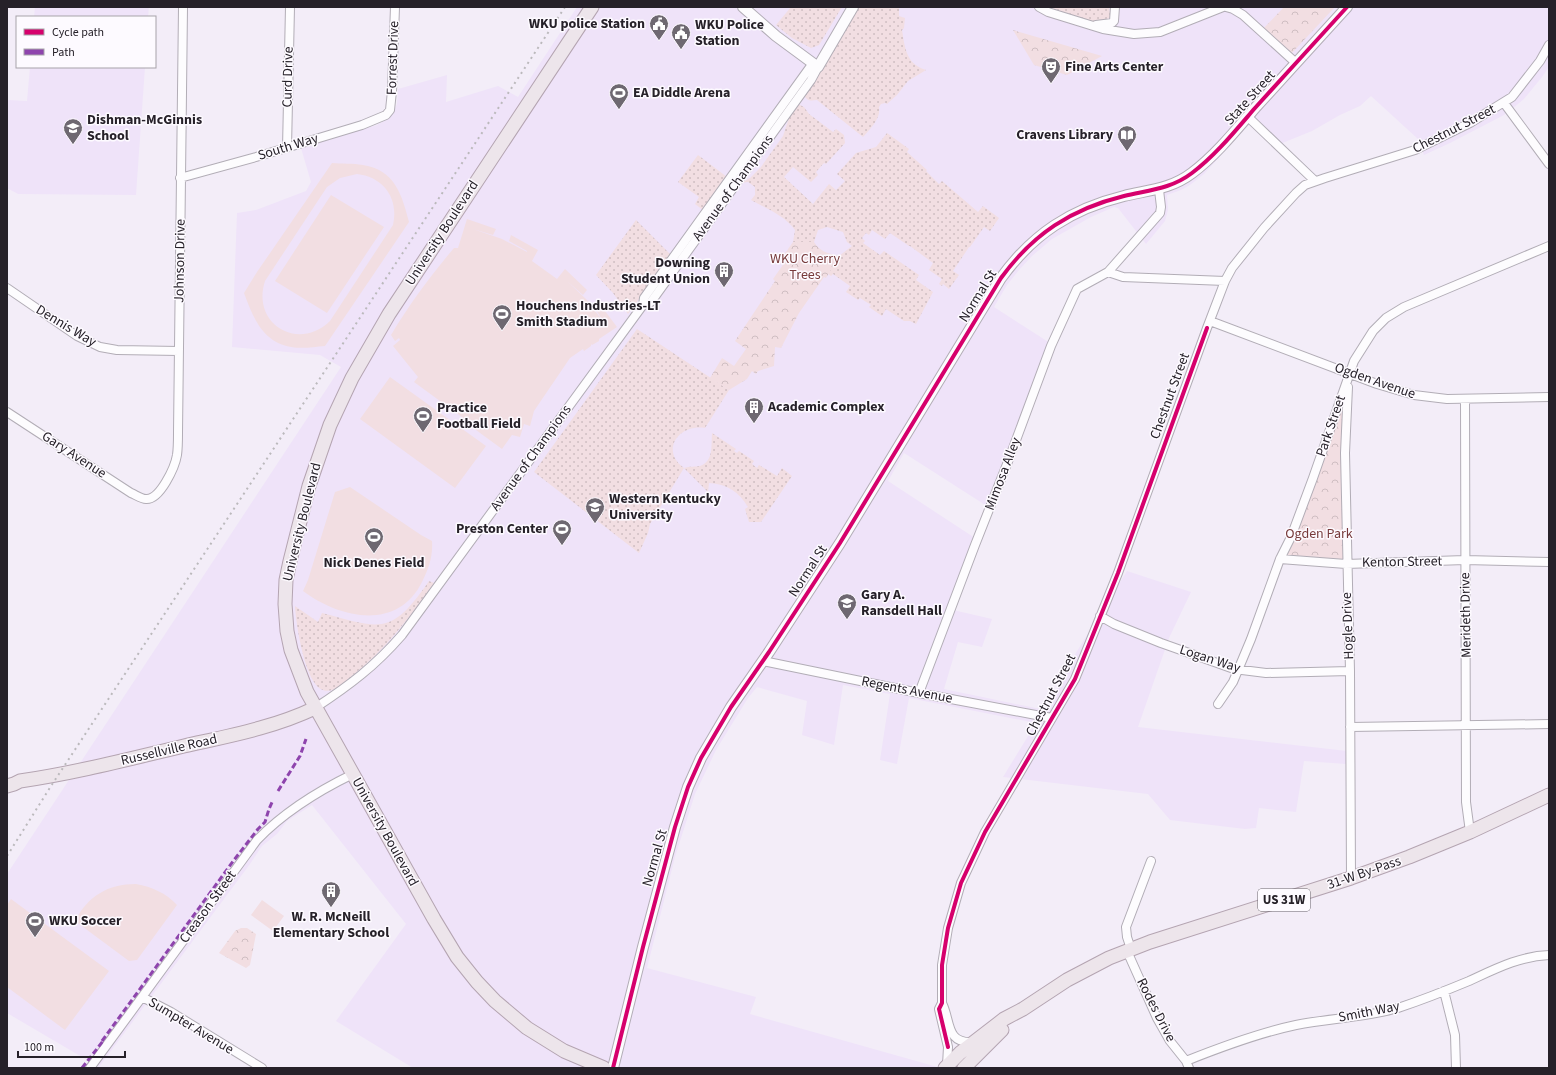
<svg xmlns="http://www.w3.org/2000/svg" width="1556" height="1075" viewBox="0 0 1556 1075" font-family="'Source Sans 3',sans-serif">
<defs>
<pattern id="grass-dots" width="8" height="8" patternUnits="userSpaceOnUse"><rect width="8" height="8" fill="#f2dee2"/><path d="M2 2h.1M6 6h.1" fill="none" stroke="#cfbec2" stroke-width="1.8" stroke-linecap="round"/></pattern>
<pattern id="park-crowns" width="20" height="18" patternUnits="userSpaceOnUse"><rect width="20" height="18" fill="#f2dee2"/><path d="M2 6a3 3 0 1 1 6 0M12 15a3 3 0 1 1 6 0" fill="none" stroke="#cfbec2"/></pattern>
</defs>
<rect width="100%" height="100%" fill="#f3edf8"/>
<!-- built -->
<path fill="#efe3f9" d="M35,7H149L148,17H34Z
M577,7H1549V67L1542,77L1524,99L1513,108L1504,115L1450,143L1424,155L1418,139L1371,96L1360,106L1340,115L1312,131L1280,144L1254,119L1204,174L1190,185L1181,190L1167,195L1168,210L1165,221L1146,244L1118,208L1114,207L1091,217L1052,239L1032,256L1019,270L1007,285L994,307L1050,343L990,508L904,453L888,481L978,540L953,610L992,619L982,647L958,642L944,689L1045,710L1074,656L1127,571L1191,592L1169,638L1138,727L1347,751L1346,764L1304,761L1296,812L1259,808L1256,828L1245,829L1170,820L1148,794L1003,777L1036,723L909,698L897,764L880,760L890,694L843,685L834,745L802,735L807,701L757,687L748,698L716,750L695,794L675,857L647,968L756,997L750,1014L941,1068H413L336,1021L406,924L312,805L287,821L277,834L262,846L250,864L99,1067L7,1013V874L341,367L320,355L232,347L237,213L256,210L306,191L311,182L301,148L377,125L388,119L393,113L397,104L398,89L447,75L446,102L498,86L518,97Z
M30,67H145L136,195L18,194L7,188V100L27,101Z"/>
<!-- grass -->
<path fill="url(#grass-dots)" d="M791,7H842L819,45L811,48L792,38L776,25Z
M854,7H899V16L905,18L904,28L902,30C905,48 906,64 926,70L908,81L897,95L887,104L885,103L881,104L879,107C881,118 871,128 863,137L817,100C810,101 807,101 804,95Z
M1049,7H1109L1111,18L1091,22Z
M796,104H798L804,107L809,114L833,132L836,129L844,135L845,143L826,164L824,163L816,172L818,175L811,182L793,167L784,177L813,204L829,184L836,190L845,181L837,174L856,153L876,147L887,133L909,149L907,152L927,170L926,171L939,184L942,181L978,212L983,206L999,218L990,231L984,227L970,247H969L953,271L959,275L949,289L943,284L942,286L939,284L942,279L929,270L933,263L910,246H909L890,233L885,239L872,230L869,235L866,233L862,238L865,241L863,243L880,255L884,251L919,275L916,280L933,292L916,324L910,321H904L886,309L882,316L869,307L871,305L860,298L858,300L846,292L850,286L833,274L831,276L828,274L839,256L852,246L847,242L843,232L827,227L818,230L814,242H793L795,230C784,215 767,209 751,200L755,195V187L748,182L741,183L750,178L761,167L783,136L788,121Z
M698,155L727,177L703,210L695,204L699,197L678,182Z
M636,220L671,255L628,314L613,293L596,275Z
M637,329L729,390L705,428C678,424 660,451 684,468C690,466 695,467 700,466C714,461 711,446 712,433L736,449L734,451L737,453L739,451L754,461L752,464L757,468L759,465L777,476L782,468L792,476L761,522H749L745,509L748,507C739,492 727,484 709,483L708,492L684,468L650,524L648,533L639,553L534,472Z
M429,581L434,583C409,618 385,650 352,676C344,683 333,694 323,690C305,684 296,624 295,606L318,622L322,613C382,629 391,636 429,581Z"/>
<!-- park -->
<path fill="url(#park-crowns)" d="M1284,7H1335L1290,55L1262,30Z
M1013,30L1102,56L1067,75L1034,65Z
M793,242H814C820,252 828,253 839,256L826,278L824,277L799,313L781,348L775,347L774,366L758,371L756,374L752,371L747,379L729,390L710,378L722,358L734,366L746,349L735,341L775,281L773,279L785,262L781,259Z
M1343,399L1344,559L1289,557L1286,552Z
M241,928H247L256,934L250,965L246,968L219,953L235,931Z"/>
<!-- pitch -->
<path fill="#f2dee2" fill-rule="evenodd" d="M332,163C342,164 353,163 363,165C395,170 402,195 409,222L325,346C314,347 302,349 291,347C262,342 253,317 244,293L257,272ZM357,174C384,177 399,199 393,225L330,321C298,352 251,324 265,281L327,187L340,178Z
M331,195L384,227L327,313L275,281Z
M467,219L496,229L493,235L473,229L502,239L527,252V251L509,241L511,235L538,250L532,261L557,279L565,269L587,290L583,295L567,281L587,300L605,324L594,307L599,303L617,327L599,339V341L592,345L591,344V346L584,351L583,349L570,358L534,411L530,426L524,424L520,437L512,435L502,449L465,422L466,420L414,382L418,377L393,346L400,340L399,338L395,341L391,335C409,305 431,275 454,248H458Z
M390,377L486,446L455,488L360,419Z
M350,487L421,535L432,541C433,556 429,568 422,582C397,632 339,618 303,591L308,580L335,492Z
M136,884C152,887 166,893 177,905L137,960L129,961L75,921C88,896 108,884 136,884Z
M11,899L109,971L65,1030L7,987V905Z
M262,900L284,916L273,931L251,915Z"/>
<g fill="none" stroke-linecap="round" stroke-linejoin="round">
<defs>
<path id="minor" d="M1039,7L1048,12L1103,29L1134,34L1160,32L1223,7
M1226,7L1233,9L1243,15L1296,63
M1096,25L1112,23L1114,21L1115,7
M1504,103L1549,164
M1248,117L1315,181
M287,148L290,7
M180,178L256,157L362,125L386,115L390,110L392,91L395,7
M1108,272L1123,277L1225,281
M7,288L77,336L100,347L117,350L179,351
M643,305L651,302L811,80L818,67
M1210,321L1377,384L1414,395L1447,399L1549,397
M1348,387L1345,453L1350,671L1351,878
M1465,399L1466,802L1470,832
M7,412L131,493C136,495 141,499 146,499C160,500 175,467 177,455C178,448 178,440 178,433L183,7
M1280,559L1346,564L1465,560L1549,562
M1100,616L1114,624L1161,643L1234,669L1266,673L1350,671
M763,661L919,693L1052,718
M919,693L975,545L1009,459L1051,346L1077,289L1108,272L1160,213L1161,207L1159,190
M1218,704L1233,682L1251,639L1280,559L1291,537L1313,478L1354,361L1373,331L1386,318L1404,307L1549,246
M315,708C350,685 375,666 402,635L643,305L644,298L813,63
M1350,727L1549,724
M1131,949L1127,937L1126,927L1151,861
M1127,951L1157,1018L1170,1041L1186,1061L1189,1068
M1444,991L1455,1035L1456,1068
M142,997L171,1012L262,1068
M942,1003C951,1020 945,1044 973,1042
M1186,1061C1221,1047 1258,1033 1296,1025C1330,1018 1364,1018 1398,1008C1422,1000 1445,991 1469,981C1495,969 1520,956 1549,955
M947,1065L948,1047L939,1009L942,1003V965L948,928L961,883L985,832L1075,679L1118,573L1207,328L1225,281L1232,268L1264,228L1296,193L1305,185L1325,178L1415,150L1470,123L1512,97L1540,61L1549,45
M90,1068L257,840C284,812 318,791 353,774"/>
<path id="tertiary" d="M743,7L776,36L818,67L853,7
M613,1068L643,947L675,827L688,787L701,758L731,707L769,652L840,543L1001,278C1033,234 1071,209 1124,196C1149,190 1171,189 1192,173C1215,156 1236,130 1255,108C1286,74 1316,41 1347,7"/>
<path id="primary" d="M592,7L389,314L352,378L330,425L309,486L290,561L286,580L285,604L287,631L291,650L307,692L434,919L457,957L477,982L495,1001L527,1028L564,1051L604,1068
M7,786L14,784L20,781C75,773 129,759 184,746C228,736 273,728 315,708
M945,1068L960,1053L1004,1019L1023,1009L1067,980L1109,958L1150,942L1351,878L1409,857L1470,832L1549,795
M964,1068L1002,1030"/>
</defs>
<!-- minor casing -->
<use href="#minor" stroke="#b2adb6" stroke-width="10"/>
<!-- tertiary casing -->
<use href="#tertiary" stroke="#b2adb6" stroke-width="12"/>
<!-- primary casing -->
<use href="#primary" stroke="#b4a4b1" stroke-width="15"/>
<!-- minor -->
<use href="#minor" stroke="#fdfcfe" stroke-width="8"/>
<!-- tertiary -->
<use href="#tertiary" stroke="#fdfcfe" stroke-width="10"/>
<!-- primary -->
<use href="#primary" stroke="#ede5eb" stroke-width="13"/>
<!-- rail -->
<path stroke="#bbb9bc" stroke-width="2" stroke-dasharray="2 4" stroke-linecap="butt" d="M7,856L51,786L565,7"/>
<!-- quiet -->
<path stroke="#8e44ad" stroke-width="3" stroke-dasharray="6 3" stroke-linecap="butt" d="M1229,8V7
M278,791L300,756L306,739
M102,1041L234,860L258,829L265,822L269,809L273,800
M82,1068L103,1041"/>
<defs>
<path id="cycleway" d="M948,1047L939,1009L942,1003V965L948,928L961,883L985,832L1075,679L1118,573L1207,328
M613,1068L643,947L675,827L688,787L701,758L731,707L769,652L840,543L1001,278C1033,234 1071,209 1124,196C1149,190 1171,189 1192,173C1215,156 1236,130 1255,108C1286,74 1316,41 1347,7"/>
</defs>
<!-- cycleway casing -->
<use href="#cycleway" stroke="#fdfaff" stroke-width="6"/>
<!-- cycleway -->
<use href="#cycleway" stroke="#d6006c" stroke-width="4"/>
</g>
<!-- icons -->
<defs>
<symbol id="civic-pin" viewBox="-11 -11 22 30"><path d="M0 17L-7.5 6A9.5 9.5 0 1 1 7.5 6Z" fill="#6e6871" stroke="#fdfaff"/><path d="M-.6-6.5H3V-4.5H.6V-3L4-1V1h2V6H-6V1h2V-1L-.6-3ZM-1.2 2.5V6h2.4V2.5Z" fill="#fff"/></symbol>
<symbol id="theatre-pin" viewBox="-11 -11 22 30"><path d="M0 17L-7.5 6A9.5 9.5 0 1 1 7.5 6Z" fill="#6e6871" stroke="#fdfaff"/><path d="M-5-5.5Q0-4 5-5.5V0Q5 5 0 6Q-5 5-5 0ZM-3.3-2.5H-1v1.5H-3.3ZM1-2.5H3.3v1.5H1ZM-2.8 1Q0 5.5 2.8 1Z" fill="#fff"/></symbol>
<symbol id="stadium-pin" viewBox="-11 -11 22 30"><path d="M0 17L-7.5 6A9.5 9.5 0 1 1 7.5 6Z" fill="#6e6871" stroke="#fdfaff"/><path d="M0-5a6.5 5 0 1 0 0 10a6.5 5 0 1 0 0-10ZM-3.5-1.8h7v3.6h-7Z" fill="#fff"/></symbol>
<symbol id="school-pin" viewBox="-11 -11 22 30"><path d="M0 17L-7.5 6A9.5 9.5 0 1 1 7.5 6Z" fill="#6e6871" stroke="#fdfaff"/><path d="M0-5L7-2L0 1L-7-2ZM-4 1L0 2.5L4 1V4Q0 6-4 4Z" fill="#fff"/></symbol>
<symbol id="library-pin" viewBox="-11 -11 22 30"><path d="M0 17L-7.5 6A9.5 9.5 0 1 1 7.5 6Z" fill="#6e6871" stroke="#fdfaff"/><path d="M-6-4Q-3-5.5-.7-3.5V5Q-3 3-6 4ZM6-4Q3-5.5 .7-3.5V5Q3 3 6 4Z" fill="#fff"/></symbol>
<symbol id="building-pin" viewBox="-11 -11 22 30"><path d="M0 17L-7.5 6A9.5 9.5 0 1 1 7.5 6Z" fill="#6e6871" stroke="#fdfaff"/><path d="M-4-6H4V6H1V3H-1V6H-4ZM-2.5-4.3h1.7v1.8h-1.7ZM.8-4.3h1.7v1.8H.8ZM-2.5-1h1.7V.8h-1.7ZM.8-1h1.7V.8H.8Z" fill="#fff"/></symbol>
<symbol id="university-pin" viewBox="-11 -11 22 30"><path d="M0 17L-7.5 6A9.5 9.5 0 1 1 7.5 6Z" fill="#6e6871" stroke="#fdfaff"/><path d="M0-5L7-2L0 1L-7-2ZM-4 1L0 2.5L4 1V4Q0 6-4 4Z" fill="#fff"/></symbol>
</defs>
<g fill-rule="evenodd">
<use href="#civic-pin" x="648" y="13" width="22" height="30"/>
<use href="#civic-pin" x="670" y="22" width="22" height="30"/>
<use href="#theatre-pin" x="1040" y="56" width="22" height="30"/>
<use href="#stadium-pin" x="608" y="82" width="22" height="30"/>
<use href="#school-pin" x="62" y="117" width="22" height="30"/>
<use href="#library-pin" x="1116" y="124" width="22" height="30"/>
<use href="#building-pin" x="713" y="260" width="22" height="30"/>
<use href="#stadium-pin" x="491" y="303" width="22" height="30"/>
<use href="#building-pin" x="743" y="396" width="22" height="30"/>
<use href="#stadium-pin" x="412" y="405" width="22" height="30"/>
<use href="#university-pin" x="584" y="496" width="22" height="30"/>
<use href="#stadium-pin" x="551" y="518" width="22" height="30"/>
<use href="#stadium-pin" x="363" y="526" width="22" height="30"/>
<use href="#university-pin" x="836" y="592" width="22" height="30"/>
<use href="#building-pin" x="320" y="880" width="22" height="30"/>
<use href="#stadium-pin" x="24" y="910" width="22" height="30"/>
</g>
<g text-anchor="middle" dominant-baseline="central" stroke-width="3" stroke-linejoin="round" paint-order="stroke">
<!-- shield labels -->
<rect fill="#fdfaff" stroke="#666269" stroke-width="1" x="1258" y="889" width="52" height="22" rx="3"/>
<g font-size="13" font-weight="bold" fill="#262129">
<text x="1284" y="900">US 31W</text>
</g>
<!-- poi labels -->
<g font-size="14" font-weight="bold" fill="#262129" stroke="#fdfaff" text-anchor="start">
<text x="645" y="24" text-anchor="end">WKU police Station</text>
<text x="695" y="25">WKU Police<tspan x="695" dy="16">Station</tspan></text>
<text x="1065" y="67">Fine Arts Center</text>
<text x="633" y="93">EA Diddle Arena</text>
<text x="87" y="120">Dishman-McGinnis<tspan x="87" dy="16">School</tspan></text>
<text x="1113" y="135" text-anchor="end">Cravens Library</text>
<text x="710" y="263" text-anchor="end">Downing<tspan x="710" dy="16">Student Union</tspan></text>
<text x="516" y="306">Houchens Industries-LT<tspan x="516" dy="16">Smith Stadium</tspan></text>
<text x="768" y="407">Academic Complex</text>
<text x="437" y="408">Practice<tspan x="437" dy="16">Football Field</tspan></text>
<text x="609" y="499">Western Kentucky<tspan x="609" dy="16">University</tspan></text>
<text x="548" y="529" text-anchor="end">Preston Center</text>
<text x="374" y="563" text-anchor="middle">Nick Denes Field</text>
<text x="861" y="595">Gary A.<tspan x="861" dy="16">Ransdell Hall</tspan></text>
<text x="331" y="917" text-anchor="middle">W. R. McNeill<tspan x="331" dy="16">Elementary School</tspan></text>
<text x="49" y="921">WKU Soccer</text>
</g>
<!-- street labels -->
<g font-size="14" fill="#262129" stroke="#fdfaff">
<text transform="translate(393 58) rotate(-88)">Forrest Drive</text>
<text transform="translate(288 77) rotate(-89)">Curd Drive</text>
<text transform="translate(1250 98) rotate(-48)">State Street</text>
<text transform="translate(1454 129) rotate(-27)">Chestnut Street</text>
<text transform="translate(288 147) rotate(-17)">South Way</text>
<text transform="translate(733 188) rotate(-54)">Avenue of Champions</text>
<text transform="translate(442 233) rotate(-57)">University Boulevard</text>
<text transform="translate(180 261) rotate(-89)">Johnson Drive</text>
<text transform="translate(978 296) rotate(-58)">Normal St</text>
<text transform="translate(66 326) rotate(31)">Dennis Way</text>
<text transform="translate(1375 381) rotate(19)">Ogden Avenue</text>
<text transform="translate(1170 396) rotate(-70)">Chestnut Street</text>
<text transform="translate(1331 426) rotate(-71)">Park Street</text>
<text transform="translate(74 455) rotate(33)">Gary Avenue</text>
<text transform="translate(531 458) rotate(-54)">Avenue of Champions</text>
<text transform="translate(1003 474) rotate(-69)">Mimosa Alley</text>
<text transform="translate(302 522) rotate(-76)">University Boulevard</text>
<text transform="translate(1402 562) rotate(-1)">Kenton Street</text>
<text transform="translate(808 571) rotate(-57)">Normal St</text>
<text transform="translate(1466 615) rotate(-91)">Merideth Drive</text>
<text transform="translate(1348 626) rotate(-92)">Hogle Drive</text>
<text transform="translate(1210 659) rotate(18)">Logan Way</text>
<text transform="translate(907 690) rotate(11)">Regents Avenue</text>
<text transform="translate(1051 695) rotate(-62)">Chestnut Street</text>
<text transform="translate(169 750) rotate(-13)">Russellville Road</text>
<text transform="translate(385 832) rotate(61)">University Boulevard</text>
<text transform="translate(655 858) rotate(-74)">Normal St</text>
<text transform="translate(1364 873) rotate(-19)">31-W By-Pass</text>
<text transform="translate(208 907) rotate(-54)">Creason Street</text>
<text transform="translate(1156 1010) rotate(63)">Rodes Drive</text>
<text transform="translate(1369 1012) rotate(-11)">Smith Way</text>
<text transform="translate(191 1026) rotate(31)">Sumpter Avenue</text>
</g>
<!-- park labels -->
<g font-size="14" fill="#773a3b" stroke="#fdfaff">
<text x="805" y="259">WKU Cherry<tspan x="805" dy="16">Trees</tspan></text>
<text x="1319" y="534">Ogden Park</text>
</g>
</g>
<!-- border -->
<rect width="1556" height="1075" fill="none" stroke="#262129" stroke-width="16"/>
<!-- legend -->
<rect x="16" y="16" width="140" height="52" fill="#fdfaff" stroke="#a7a3a9"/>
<rect x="24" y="29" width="20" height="6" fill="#d6006c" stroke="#a7a3a9"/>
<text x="52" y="36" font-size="12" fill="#262129">Cycle path</text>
<rect x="24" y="49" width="20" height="6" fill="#8e44ad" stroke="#a7a3a9"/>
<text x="52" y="56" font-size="12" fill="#262129">Path</text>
<!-- scale -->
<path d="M18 1051v6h107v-6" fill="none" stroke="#262129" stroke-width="2"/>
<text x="24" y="1051" font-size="12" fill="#262129" stroke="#fdfaff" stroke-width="3" paint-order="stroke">100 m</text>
</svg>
